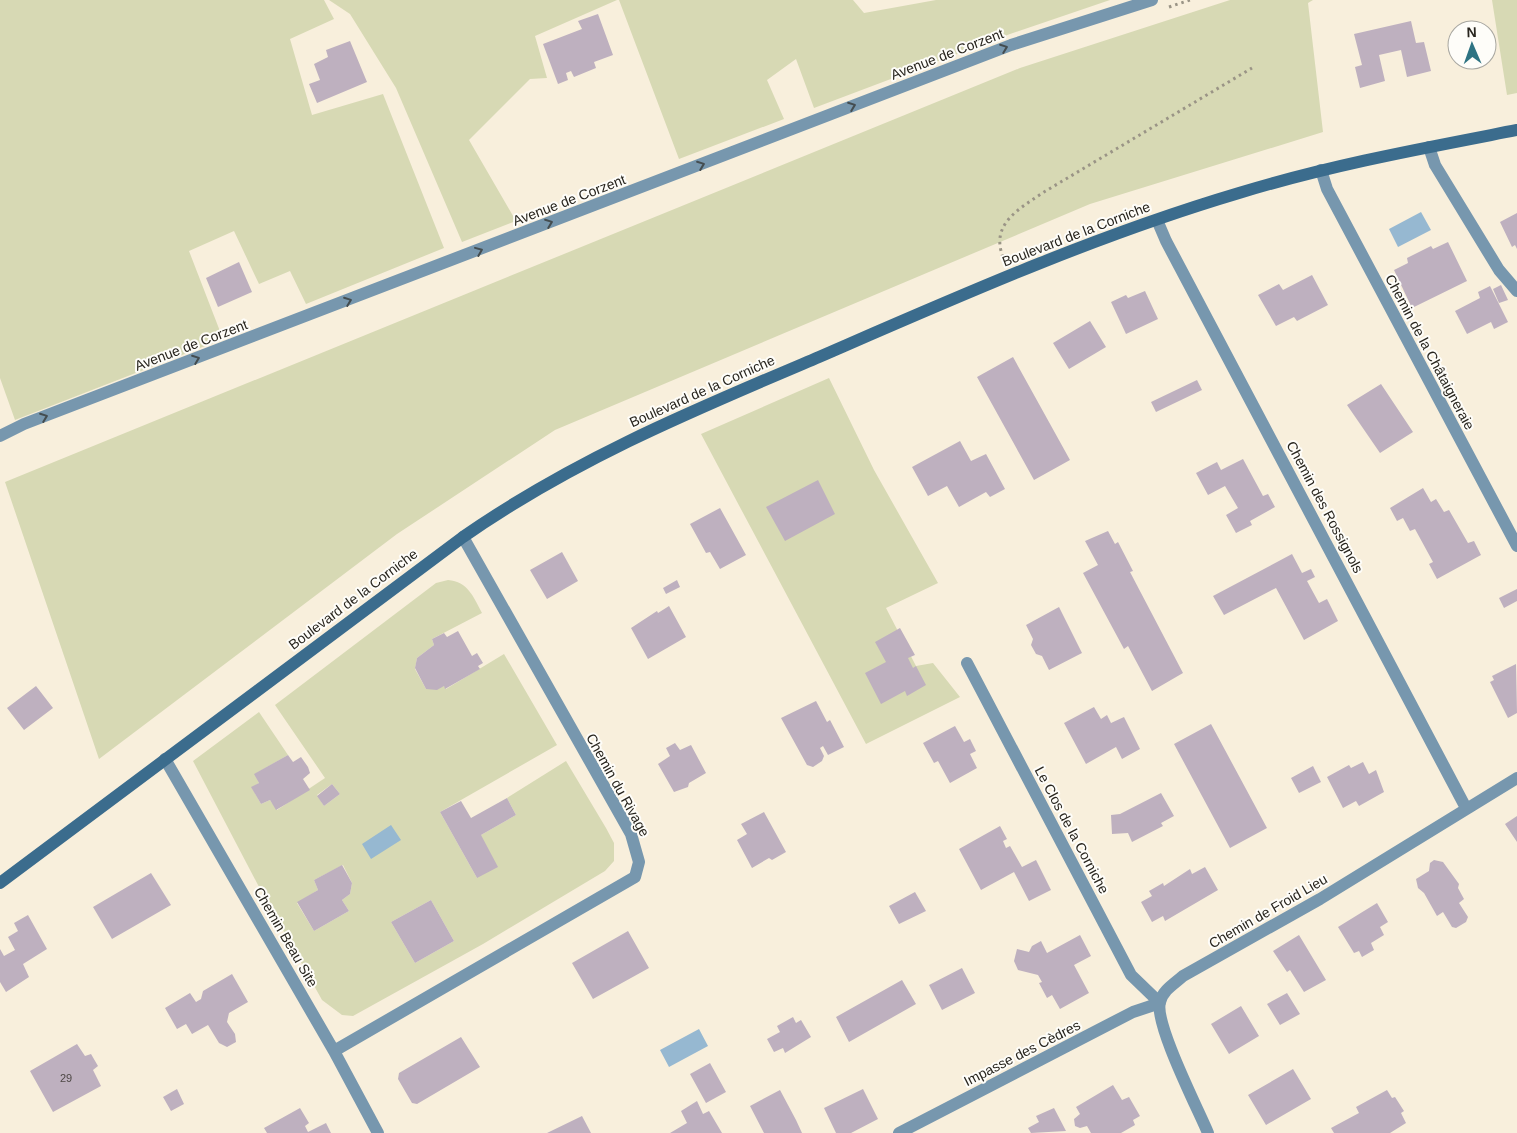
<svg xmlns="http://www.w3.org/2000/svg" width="1517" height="1133" viewBox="0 0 1517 1133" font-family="Helvetica,sans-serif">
<rect width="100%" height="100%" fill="#f8efdc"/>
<!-- green -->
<path fill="#d7d9b4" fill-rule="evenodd" d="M0,0H324L334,19L290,39L312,115L383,94L444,248L306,304L290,271L259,284L234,231L189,251L223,339L15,420L0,378Z
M329,0H617L535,36L547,78L530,79L469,140L516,221L462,242L396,88L350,14Z
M619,0H853L864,13L936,0H1110L1010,34L814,108L796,59L767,80L784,119L679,159Z
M1230,0H1313L1308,3L1323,132L1090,204L555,430L397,534L99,759L5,482L1020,68Z
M1492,0H1517V93L1507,95Z
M829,378L874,470L938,583L886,608L916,666L933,663L960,697L866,744L701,434Z
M448,580C468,582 473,596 482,613L432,639L434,645L417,658L415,669L426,689L444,686L446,689L504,654L557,745L440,812L477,878L481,835L516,815L507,798L566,761L606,828L614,843V861L605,871L483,944L353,1016L342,1015L322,1000L258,885L193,761L259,712L288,755L255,774L259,783L252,788L261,804L270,800L277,810L325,778L275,705L436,583ZM332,784L340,794L324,806L317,795ZM343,865L352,883L350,894L342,900L349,911L314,931L297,903L318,890L314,880ZM431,900L454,941L415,963L391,922Z"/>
<!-- water -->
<path fill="#96b8d1" d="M1421,212L1431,230L1398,247L1389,229Z
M391,825L401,840L371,859L362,844Z
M699,1029L708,1046L669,1067L660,1050Z"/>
<!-- building -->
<path fill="#beb0bf" d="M598,14L613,55L594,62L596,68L574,77L571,71L566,73L568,80L558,84L543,44L582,29L578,21Z
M1411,21L1416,43L1424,42L1431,71L1407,77L1401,50L1379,55L1385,81L1360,88L1355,67L1362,65L1354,34Z
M350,41L367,82L317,103L309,84L320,80L314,64L328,57L326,50Z
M1517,213V249L1515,245L1512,247L1500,222Z
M1448,242L1467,281L1412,308L1394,270L1408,263L1407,258L1431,246L1433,249Z
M239,262L252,292L218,307L206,278Z
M1312,275L1328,305L1297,321L1294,317L1276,326L1258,295L1279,284L1283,290Z
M1501,285L1508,300L1499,303L1493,289Z
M1490,286L1508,322L1494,329L1491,322L1467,334L1455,311L1480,298L1478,292Z
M1145,291L1158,319L1126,334L1111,302L1126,295L1128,298Z
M1090,321L1106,347L1069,369L1053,343Z
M1013,357L1070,460L1034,480L977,377Z
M1197,380L1202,390L1156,412L1151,402Z
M1381,384L1413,432L1380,453L1347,405Z
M960,441L971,461L986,454L1005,489L990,497L986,492L959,507L947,486L928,496L912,467Z
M1243,459L1263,496L1268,494L1275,507L1250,521L1252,525L1236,533L1226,515L1238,508L1225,486L1208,495L1196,473L1217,462L1221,470Z
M818,480L835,514L785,541L766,507Z
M1423,488L1431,502L1436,499L1444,512L1449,510L1468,543L1474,541L1481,555L1437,579L1429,564L1433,562L1415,529L1410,531L1403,518L1397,521L1390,508Z
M720,508L746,555L720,569L710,552L706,553L690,524Z
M1108,531L1115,544L1118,542L1133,571L1130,572L1183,673L1152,691L1128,646L1124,649L1083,573L1098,565L1085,541Z
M562,552L578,581L547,599L530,570Z
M1292,554L1302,573L1311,569L1315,577L1307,581L1319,603L1327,599L1338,621L1304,640L1276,588L1224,615L1213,596Z
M677,580L680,587L666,594L663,588Z
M1517,589V601L1504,608L1499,598Z
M669,606L686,637L648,659L631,628L657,611L658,613Z
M1059,607L1082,653L1049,670L1042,656L1036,654L1031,645L1033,639L1026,625Z
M900,628L915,655L908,658L913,668L916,666L926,685L907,696L905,691L881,704L865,673L886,662L875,642Z
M458,631L472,656L477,653L483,663L478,666L480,669L445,689L444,686L437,690L426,689L415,668L417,658L434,645L432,639L444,633L447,637Z
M1516,664L1517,713L1508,718L1490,682L1494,680L1492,676Z
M36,686L53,708L24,730L7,708Z
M816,701L827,722L830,720L844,747L828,755L823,746L820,748L824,756L822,761L813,767L807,765L781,718Z
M1094,707L1101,719L1107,715L1111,723L1124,717L1140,749L1122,759L1116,747L1086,764L1064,723Z
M1211,724L1267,828L1230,848L1174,744Z
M955,726L964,742L970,739L976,751L970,754L977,768L950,783L938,761L934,763L923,743Z
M675,743L680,750L691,745L706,773L689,783L688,787L674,792L658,764L670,756L666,748Z
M288,755L293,762L301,757L308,767L310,773L303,779L310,790L276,810L270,800L261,804L251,787L259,783L254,774Z
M1363,762L1369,774L1376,770L1384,792L1359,806L1356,801L1343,808L1327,777L1349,765L1351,768Z
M1313,766L1321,782L1299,793L1291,778Z
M332,784L340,794L324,806L317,796Z
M1161,793L1174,816L1161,823L1163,826L1132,842L1128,833L1112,834L1111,815L1120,814Z
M507,798L516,815L481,835L498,867L477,878L440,812L461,801L471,818Z
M764,812L786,852L772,860L769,858L752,868L737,840L747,834L741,824Z
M1517,816V842L1505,824Z
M1000,826L1007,839L1003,841L1006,848L1010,846L1022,867L1036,860L1051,890L1029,901L1014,872L981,890L959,849Z
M1434,860L1443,862L1459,884L1458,888L1464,899L1459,903L1468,917L1466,922L1456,928L1452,927L1443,912L1437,916L1424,893L1418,888L1416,879L1429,871L1430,863Z
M342,865L352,883L350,894L342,900L349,911L314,931L297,902L318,890L314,880Z
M1205,867L1218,890L1165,921L1163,916L1152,922L1141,902L1152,896L1149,891L1163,883L1164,886L1190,869L1192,874Z
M151,873L171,905L112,939L93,907Z
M915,892L926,911L899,924L889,906Z
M431,900L454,941L415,963L391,922Z
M1377,903L1388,922L1380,927L1384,935L1371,943L1374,950L1362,957L1359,951L1354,953L1338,927Z
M28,915L47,949L23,964L29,977L6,992L0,982V949L4,956L15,950L8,937L18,931L14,923Z
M628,931L649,968L593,999L572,963Z
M1080,935L1091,956L1074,965L1089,993L1060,1009L1052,995L1047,998L1039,983L1042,982L1038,975L1018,970L1014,961L1017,949L1029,952L1032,946L1041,941L1047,953Z
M1299,935L1326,980L1304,992L1290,970L1287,972L1273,951Z
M962,968L975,993L942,1010L929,985Z
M232,974L248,1002L229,1013L227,1022L235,1034L236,1042L227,1047L219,1043L208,1025L192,1034L186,1024L177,1029L165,1008L190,993L196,1002L201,999L203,991Z
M902,980L916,1004L849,1042L836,1017Z
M1287,993L1300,1014L1280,1025L1267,1004Z
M1241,1006L1259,1036L1229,1054L1211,1024Z
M793,1017L796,1023L801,1020L811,1037L785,1053L783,1048L774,1052L767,1039L780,1032L777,1026Z
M461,1037L480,1067L417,1104L412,1103L398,1079L399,1073Z
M77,1044L85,1056L91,1054L98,1066L93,1070L101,1086L53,1112L30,1071Z
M710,1063L726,1092L706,1103L690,1074Z
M1293,1069L1311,1099L1266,1125L1248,1095Z
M1113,1085L1122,1100L1129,1097L1140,1116L1133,1120L1135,1125L1121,1133H1091L1087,1126L1080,1128L1075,1126L1074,1119L1080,1114L1076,1107Z
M177,1089L184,1104L171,1111L163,1097Z
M863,1089L878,1119L851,1133H836L824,1108Z
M780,1090L796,1120L802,1133H764L750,1106Z
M1387,1090L1392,1098L1395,1097L1404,1111L1401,1113L1406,1123L1390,1133H1334L1331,1128L1359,1113L1356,1107Z
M697,1101L703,1114L709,1111L722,1133H670L687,1123L681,1111Z
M300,1108L309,1123L305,1126L308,1132L326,1123L331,1133H267L264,1128Z
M1054,1108L1066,1131L1031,1133L1028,1128L1039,1122L1036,1116Z
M582,1116L591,1133H547Z"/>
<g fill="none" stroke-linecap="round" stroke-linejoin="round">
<!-- path -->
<path stroke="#9a9486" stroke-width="3" stroke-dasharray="2.5 4" stroke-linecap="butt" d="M1169,7L1190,0
M1003,257C990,224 1019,209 1044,192L1252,68"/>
<!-- lane -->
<path stroke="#7797ae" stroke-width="12" d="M1429,147L1435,165L1499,270L1517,291"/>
<!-- street -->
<path stroke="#7797ae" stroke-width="12" d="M1321,170L1327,189L1517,546
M1157,220L1166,241L1466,808
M0,436L24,424L1011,45L1152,0
M165,759L334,1051L378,1133
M334,1051L635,877L639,862L631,834L463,537
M899,1133L1133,1012L1160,1003L1131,975L967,663
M1208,1133C1198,1109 1154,1023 1160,1002C1163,990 1174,984 1183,976L1320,899L1517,778"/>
<!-- secondary -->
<path stroke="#3b6c8d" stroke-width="12" d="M0,883L463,537C575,459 694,410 819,357C957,297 1094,236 1239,193C1330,165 1424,148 1517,130"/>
</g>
<!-- one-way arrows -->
<defs><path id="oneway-chevron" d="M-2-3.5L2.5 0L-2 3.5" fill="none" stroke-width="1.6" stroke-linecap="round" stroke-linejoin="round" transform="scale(1.25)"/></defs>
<g stroke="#444d50">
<use href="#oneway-chevron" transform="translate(1004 48) rotate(-21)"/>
<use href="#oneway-chevron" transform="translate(852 106) rotate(-21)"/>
<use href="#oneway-chevron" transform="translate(701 165) rotate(-21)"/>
<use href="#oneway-chevron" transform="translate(549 223) rotate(-21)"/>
<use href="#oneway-chevron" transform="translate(479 251) rotate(-22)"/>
<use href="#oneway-chevron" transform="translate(348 301) rotate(-21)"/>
<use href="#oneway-chevron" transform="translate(196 359) rotate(-21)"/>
<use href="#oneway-chevron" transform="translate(44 417) rotate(-21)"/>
</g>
<g text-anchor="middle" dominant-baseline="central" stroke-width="4" stroke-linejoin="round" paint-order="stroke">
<!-- number labels -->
<g font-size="11" fill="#4e4846">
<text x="66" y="1078">29</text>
</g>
<!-- street labels -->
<g font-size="14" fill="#28251e" stroke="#fefdf9">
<text transform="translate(947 54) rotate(-21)">Avenue de Corzent</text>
<text transform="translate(569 200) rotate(-21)">Avenue de Corzent</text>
<text transform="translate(1076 234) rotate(-21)">Boulevard de la Corniche</text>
<text transform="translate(191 345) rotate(-21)">Avenue de Corzent</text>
<text transform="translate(1430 352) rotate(62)">Chemin de la Châtaigneraie</text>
<text transform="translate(702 391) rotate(-24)">Boulevard de la Corniche</text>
<text transform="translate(1325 507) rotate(62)">Chemin des Rossignols</text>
<text transform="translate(353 599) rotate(-37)">Boulevard de la Corniche</text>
<text transform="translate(618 785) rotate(61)">Chemin du Rivage</text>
<text transform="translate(1072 830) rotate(62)">Le Clos de la Corniche</text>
<text transform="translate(1268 911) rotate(-30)">Chemin de Froid Lieu</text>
<text transform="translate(286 937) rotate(60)">Chemin Beau Site</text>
<text transform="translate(1022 1053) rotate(-27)">Impasse des Cèdres</text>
</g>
</g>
<!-- north arrow -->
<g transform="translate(1472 45) rotate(358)"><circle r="24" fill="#fefdf9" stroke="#a8a7a1"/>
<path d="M0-4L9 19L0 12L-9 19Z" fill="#2e7382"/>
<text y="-8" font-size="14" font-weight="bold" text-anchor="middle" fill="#28251e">N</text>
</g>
</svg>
